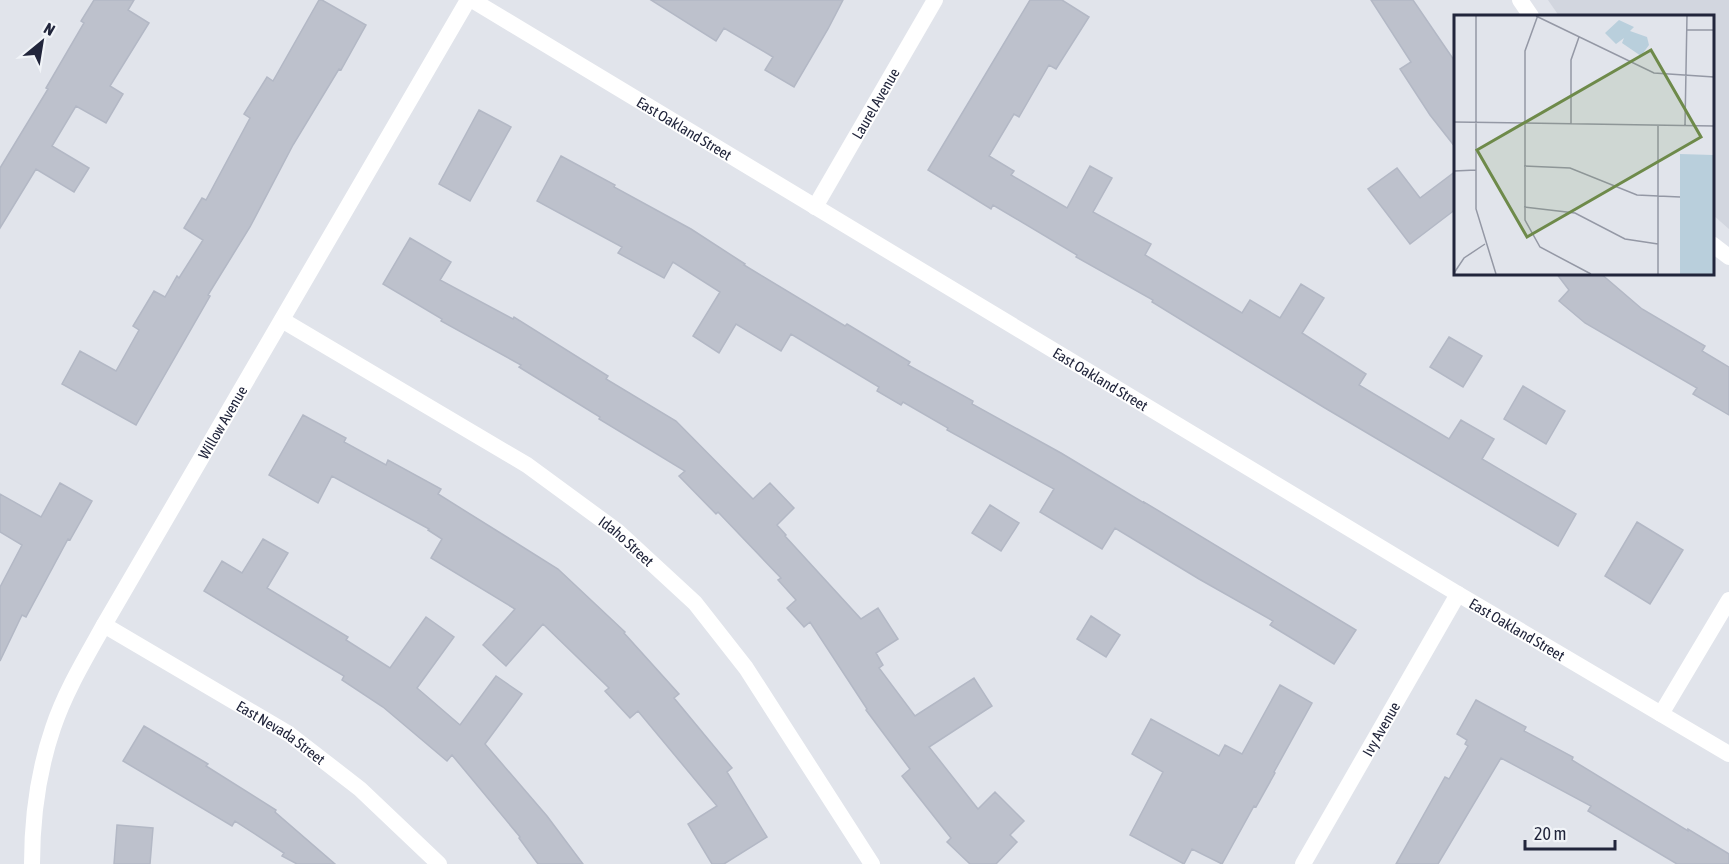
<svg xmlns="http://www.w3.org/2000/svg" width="1729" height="864" viewBox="0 0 1729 864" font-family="'Asap Condensed',sans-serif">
<rect width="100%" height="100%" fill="#e1e4eb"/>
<!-- built -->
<path fill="#d2d6df" d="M1548,0H1729V229L1713,215L1712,16H1559Z"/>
<!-- building -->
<path fill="#bdc1cc" stroke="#b3b8c5" stroke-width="1.5" d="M94,0H134L128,10L149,23L110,86L123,94L106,123L76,106L52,146L89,168L74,192L36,169L0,228V168L48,89L46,88L84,23L81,21Z
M319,0H322L366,25L341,70L339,69L293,145L250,227L208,295L210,296L136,425L62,384L80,351L116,371L139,330L133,326L154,291L165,297L177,276L179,278L203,240L184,228L202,198L206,200L250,118L244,114L267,77L273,81Z
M651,0H843L828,29L794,87L765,70L773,57L724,28L716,41Z
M1030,0H1062L1089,17L1056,69L1049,65L1019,117L1014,114L989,156L1014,171L1011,175L1067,208L1090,166L1112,178L1093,212L1151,244L1145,255L1242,313L1250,300L1280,318L1301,284L1324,298L1302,333L1366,374L1359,385L1449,439L1461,420L1494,439L1482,459L1576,514L1558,546L1325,408L1152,302L1153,300L1076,257L1077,255L993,205L991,209L928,170Z
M1371,0H1413L1456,63V148L1430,115L1400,69L1411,62Z
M479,110L511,127L470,201L439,184Z
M561,156L615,185L614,187L691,229L745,264L744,265L845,326L847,324L910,362L908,365L973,401L972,404L1061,453L1144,503V502L1356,630L1334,664L1270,625L1273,621L1199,579L1115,528L1102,549L1040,512L1054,489L947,430L948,428L903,402L901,405L877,391L879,387L791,334L781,351L736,324L719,353L693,336L720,292L673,262L664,278L618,253L622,247L537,201Z
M1397,168L1420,198L1456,171V209L1410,244L1368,189Z
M410,238L451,262L440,280L513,319L514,317L608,376L606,379L676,421L753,499L770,483L794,508L777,525L786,535L785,536L861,619L878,608L898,639L876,653L883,665L879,668L915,716L974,678L992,706L929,747L978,809L995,792L1024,821L1010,835L1017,842L996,864H970L947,842L951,838L902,776L910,769L866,710L867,709L810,622L804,627L787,608L796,600L778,580L781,578L718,512L716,514L679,476L685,471L599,419L600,417L519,367L521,365L441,321L442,319L383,284Z
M1556,273H1600L1642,309L1705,346L1702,351L1729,367V415L1693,394L1697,388L1585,323L1559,301L1569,290Z
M1449,337L1482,356L1463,387L1430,367Z
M1523,386L1565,411L1546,444L1504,419Z
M303,415L346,438L344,442L386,465L388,460L441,489L438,494L558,569L625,632L624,633L679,694L674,698L732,768L727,772L767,837L724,864H712L688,824L717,806L638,711L630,718L605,691L609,688L543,624L506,666L483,645L515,609L431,558L442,539L428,530L429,529L332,476L318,503L269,475Z
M60,483L92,501L70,540L68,539L26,617L22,615L0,661V587L22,545L0,532V494L41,517Z
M990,505L1019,523L1001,551L972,533Z
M1637,522L1683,550L1650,604L1605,576Z
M263,539L288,553L267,588L348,637L346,640L390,668L426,617L454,637L417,688L460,725L496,676L522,694L485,744L547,816L583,864H538L519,838L520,837L452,755L447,761L383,707L342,680L344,676L204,591L222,561L242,573Z
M1091,616L1120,635L1106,657L1077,639Z
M1280,685L1312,703L1274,772L1275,773L1256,807L1254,806L1222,864L1192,849L1184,864L1130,835L1163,772L1132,754L1151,719L1219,756L1225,745L1242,754Z
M1476,700L1526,727L1524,731L1573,757L1572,760L1688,831V829L1729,854V864H1677L1588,811L1591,806L1501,758L1438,864H1396L1445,777L1449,779L1468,746L1465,744L1467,740L1457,734Z
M144,726L208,764L206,766L276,810L275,812L335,864H297L282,856L284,853L235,821L232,826L123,761Z
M117,825L153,828L150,864H114Z"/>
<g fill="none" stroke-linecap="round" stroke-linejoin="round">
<!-- minor -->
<g stroke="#fff" stroke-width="16">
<path d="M1520,0L1531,16"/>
<path id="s1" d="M815,207L935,0"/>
<path d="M1712,244L1729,257"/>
<path id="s2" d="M282,320L527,465L617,531L695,603L746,668L872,864"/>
<path id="s3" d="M104,625L289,734L360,789L439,864"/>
<path d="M1661,714L1729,600"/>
<path id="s4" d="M32,864C32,818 38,772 53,728C65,692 85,659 104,625L468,0"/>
<path id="s5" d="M1303,864L1458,594"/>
</g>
<!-- tertiary -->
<path stroke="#fff" stroke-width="16" id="s6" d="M472,0L1458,594L1729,754"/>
</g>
<g text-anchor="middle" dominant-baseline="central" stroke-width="4.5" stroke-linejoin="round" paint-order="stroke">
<!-- street labels -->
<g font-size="15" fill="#21253b" stroke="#f1f4f8">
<text stroke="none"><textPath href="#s1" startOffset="120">Laurel Avenue</textPath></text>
<text stroke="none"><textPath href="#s6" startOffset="248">East Oakland Street</textPath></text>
<text stroke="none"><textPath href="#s6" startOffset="734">East Oakland Street</textPath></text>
<text stroke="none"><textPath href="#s4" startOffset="488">Willow Avenue</textPath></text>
<text stroke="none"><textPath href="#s2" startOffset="410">Idaho Street</textPath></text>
<text stroke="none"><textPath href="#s6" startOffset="1220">East Oakland Street</textPath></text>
<text stroke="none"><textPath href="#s5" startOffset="156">Ivy Avenue</textPath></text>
<text stroke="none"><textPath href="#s3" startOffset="207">East Nevada Street</textPath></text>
</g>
</g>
<!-- overview -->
<g transform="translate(1454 15)">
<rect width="260" height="260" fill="#e1e4eb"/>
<path d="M165,5L180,12L176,16L193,22L195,30L187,41L168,28L170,23L162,29L151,18ZM226,139L259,140V259H226Z" fill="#b9cfdc"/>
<path fill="none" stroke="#9498a5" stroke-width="1.5" d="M22,0V194L42,259M84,0L71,36V205L86,232L137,259M82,1L200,58L260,62M233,15H260M0,107L260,111M117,109V45L125,22M231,110L233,0M70,151L116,153L183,180L226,182M0,156L22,155M70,192L121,198L171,224L204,229M0,258L10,243L31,229M204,259V111"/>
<path fill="#6e8a4a" fill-opacity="0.15" stroke="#6e8a4a" stroke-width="3" d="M197,35L247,122L73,222L23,135Z"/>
<rect width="260" height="260" fill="none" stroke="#21253b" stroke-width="3"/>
</g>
<!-- north arrow -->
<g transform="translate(42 42) rotate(30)" stroke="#f1f4f8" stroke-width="4.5" paint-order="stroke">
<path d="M0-4.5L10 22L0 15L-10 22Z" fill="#21253b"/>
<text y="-9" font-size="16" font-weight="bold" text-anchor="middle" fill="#21253b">N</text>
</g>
<!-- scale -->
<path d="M1525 840v9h90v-9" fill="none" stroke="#21253b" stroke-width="3"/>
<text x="1534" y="840" font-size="18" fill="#21253b" stroke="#f1f4f8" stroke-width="4.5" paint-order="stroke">20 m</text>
</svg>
